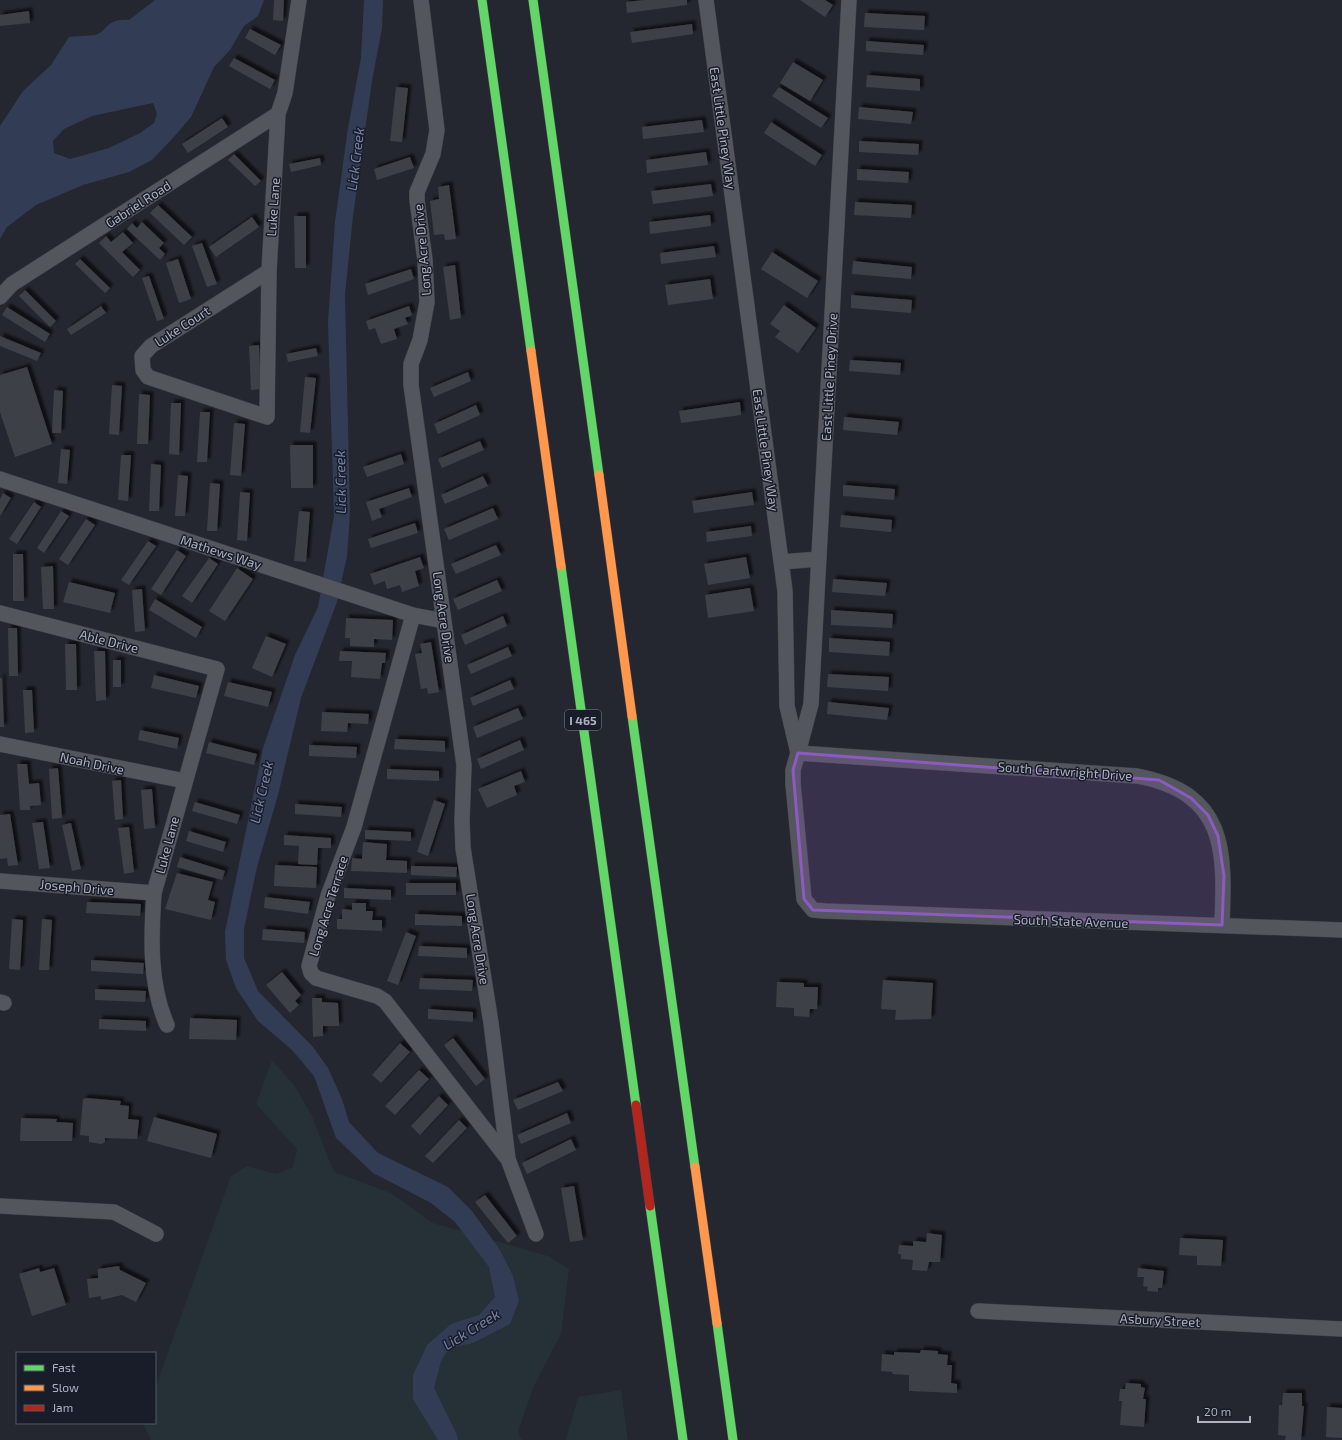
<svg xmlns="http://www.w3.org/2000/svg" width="1342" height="1440" viewBox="0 0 1342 1440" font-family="'Exo 2',sans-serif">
<defs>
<filter id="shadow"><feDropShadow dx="3.5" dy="-3.5" stdDeviation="1" flood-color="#0009"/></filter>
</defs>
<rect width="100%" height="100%" fill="#24272f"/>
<!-- green -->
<path fill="#253136" d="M272,1060L294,1085L312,1116L334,1172L391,1193L433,1223L548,1256L569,1269L561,1334L533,1388L518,1432L522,1440H151L143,1424L155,1423V1389L231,1176L247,1166L276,1174L293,1167L297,1149L256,1104Z
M621,1390L628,1440H566L578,1397Z"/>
<!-- water -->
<path fill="#333c55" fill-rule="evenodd" d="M155,0H264L258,16L244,26L230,50L214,67L191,117L173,138L152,160L129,172L83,185L36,205L7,227L0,239V126L23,91L51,65L69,37C77,36 88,36 95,35C108,32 105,18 129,20ZM153,103L157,114L154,123L140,133L109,148L70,159L54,153L53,141L64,129L92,116Z
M364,0H383L382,28L372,81L353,216L345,295L350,514L347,556L337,602L301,698L278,795L257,867L244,929V958L258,991L313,1047L328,1068L342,1099L349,1122L378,1153L448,1187L472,1211L500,1250L513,1276L519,1301L510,1324L473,1343L449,1348L441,1361L434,1388L457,1435L458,1440H438L413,1399V1375L427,1345L451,1324L479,1315L495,1297L489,1267L455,1222L431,1203L373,1173L336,1138L314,1076L292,1050L258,1021L236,988L226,960L225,932L263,748L295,655L318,607L334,516L328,322L335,222L348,128L361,58Z"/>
<!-- building -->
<path fill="#3d4047" filter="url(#shadow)" d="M274,0H284L283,21L273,20Z
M644,0H687V5L627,13L626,2Z
M800,0H825L833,5L825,17Z
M29,11L30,23L0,26V15Z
M865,13L925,16L924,30L864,27Z
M692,24L693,34L632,43L630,32Z
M250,29L281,45L275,55L245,38Z
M866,41L924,45L923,55L866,51Z
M234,58L275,80L270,89L229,66Z
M793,62L823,80L810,101L780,83Z
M867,75L920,79V91L866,87Z
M396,87L408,88L402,142L390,141Z
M779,87L828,118L821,128L772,96Z
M859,107L913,112L911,124L858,119Z
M222,118L228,127L188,153L182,144Z
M702,120L704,132L643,139L642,127Z
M771,122L822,155L815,166L764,133Z
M859,141L919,144L918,155L859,152Z
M706,152L708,165L647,173L646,160Z
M234,154L261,181L255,186L228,160Z
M410,157L414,168L377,180L374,169Z
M320,158L321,165L291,172L289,164Z
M857,169L909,172L908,183L857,180Z
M711,184L713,196L653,204L651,191Z
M449,185L456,239L445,240L444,234L434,235L430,201L439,199L438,187Z
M855,202L912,205L911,218L854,215Z
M158,205L192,237L184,245L150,213Z
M710,215L711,226L650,234L649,222Z
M294,216H306V268H295Z
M252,217L259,227L216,257L209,247Z
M142,222L164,243L159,248L165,254L160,260L127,229L132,223L137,228Z
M123,232L133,243L122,252L140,270L133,277L99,243L106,236L111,242Z
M202,243L217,284L207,287L192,246Z
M714,246L716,257L661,264L660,253Z
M772,252L818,281L807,298L761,269Z
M80,259L110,288L105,293L75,264Z
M178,259L191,299L179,303L166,263Z
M853,261L912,267L911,279L852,274Z
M455,265L461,318L450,320L443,267Z
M411,269L414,279L368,295L365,284Z
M149,276L164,319L157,321L142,278Z
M710,279L713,299L668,305L665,285Z
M25,290L56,321L50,327L19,296Z
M851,295L912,300L911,313L851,308Z
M784,305L816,328L798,353L775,337L780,331L770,324Z
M101,306L106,313L71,335L67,329Z
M409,306L412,315L405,318L408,324L394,329L397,339L381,344L375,328L369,330L366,321Z
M7,307L50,334L45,342L2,315Z
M0,336L41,353L37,361L0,346Z
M259,345L261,389L251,390L249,346Z
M316,348L318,356L288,362L286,354Z
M850,360L901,363L900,375L849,371Z
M27,367L52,444L15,457L0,412V375Z
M468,372L471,381L434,397L430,388Z
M305,377L316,378L310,433L300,432Z
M112,385L122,386L119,435L109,434Z
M54,390L63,391L61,433H52Z
M139,394L150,395L148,444H137Z
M740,402L741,415L681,423L679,411Z
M171,403H181L179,455L169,454Z
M476,405L480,415L438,434L434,424Z
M200,412H210L207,462H197Z
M844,417L899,422L897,435L843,430Z
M234,423L245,424L241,476L230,475Z
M480,441L484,450L442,468L438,459Z
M290,445H313V488H291Z
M61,449L70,450L67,484L58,483Z
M401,454L404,464L367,477L363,467Z
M121,455H131L128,501L118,500Z
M151,464L161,465L159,511H149Z
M178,475L188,476L185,516H175Z
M483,476L488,486L445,504L441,495Z
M210,483L220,484L217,531H207Z
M843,485L895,489L894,500L843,496Z
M409,488L412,497L379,509L382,517L372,521L366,502Z
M240,492L250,493L247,541L237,540Z
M752,492L754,505L694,513L692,501Z
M3,493L11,498L0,516V499Z
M34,502L41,507L17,544L9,539Z
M493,508L498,519L449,540L444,529Z
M61,511L69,516L44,553L37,548Z
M299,511L310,512L306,562L294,561Z
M841,515L892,520L891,532L840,527Z
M86,519L95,525L68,565L59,559Z
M415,523L418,533L371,548L368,539Z
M751,526L752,536L707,542L706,532Z
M148,541L156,546L129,585L121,580Z
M496,545L501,555L456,574L451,564Z
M177,550L186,556L161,595L151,589Z
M13,554H23L24,601H13Z
M420,557L424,568L415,571L419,586L402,592L400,585L387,589L385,581L374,585L370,574Z
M746,557L750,578L708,585L704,564Z
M209,558L218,564L192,603L182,596Z
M53,566L54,609H43L41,567Z
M237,568L253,579L225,621L209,611Z
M833,579L887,583L885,596L832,592Z
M497,580L502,591L458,610L453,599Z
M69,582L115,593L110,613L63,602Z
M750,588L754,611L708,618L705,595Z
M142,589L145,631L135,632L132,590Z
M155,599L202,627L196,638L149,610Z
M831,610L893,614L892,628L831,625Z
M503,616L507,626L465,645L461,635Z
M346,618L393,620L392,640L374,639V647L350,646V638H345Z
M8,628H17L18,676H9Z
M266,636L286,644L272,677L252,668Z
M829,638L890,642L889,656L829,652Z
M431,642L439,692L428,694L427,688L421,689L415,654L422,653L420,644Z
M65,644H76L77,690H66Z
M508,647L512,656L471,674L467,665Z
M94,651H105L106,700L96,701Z
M340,651L386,653L385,663H382L380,679L351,677L352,661H339Z
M113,660H121V687H113Z
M828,674L889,677L888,691L827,687Z
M154,675L199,686L196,698L151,688Z
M0,678H2L4,727H0Z
M510,680L514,689L473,706L470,698Z
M228,682L272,692L268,707L224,696Z
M23,690H32L34,732L25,733Z
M828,702L889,708L887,720L827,714Z
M518,708L523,719L477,738L473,727Z
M322,712L369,714L368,724L348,723L347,732L321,731Z
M140,730L179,738L177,749L138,740Z
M395,739L445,741V752L394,749Z
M520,740L524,750L481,769L477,759Z
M209,742L257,754L254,765L206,753Z
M309,745L357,747L356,758L309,756Z
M17,764H27L29,784L39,783L41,805L30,806V810H20Z
M58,768L62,818L52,819L49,769Z
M387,769L439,771V781L387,779Z
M521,771L525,782L514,786L517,795L487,808L478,789Z
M121,780L123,819L115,820L112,781Z
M152,789L155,828L144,829L141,790Z
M434,800L445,804L428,856L417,852Z
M195,802L240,815L237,824L192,811Z
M295,804L342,807L341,817L295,814Z
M10,814L18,865L8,866L7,858L0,859V815Z
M43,822L50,868L39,869L32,823Z
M71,823L81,869L72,871L62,825Z
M129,827L134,872L124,874L118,828Z
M365,830L411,832V841L365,839Z
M189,831L226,842L223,852L186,841Z
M284,835L331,838V848H318L317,865L298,864L299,846L284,845Z
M363,842L387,844L386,860L407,861V873L351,871L352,858L362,859Z
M180,857L225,871L222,880L177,867Z
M275,865L317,867L316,888L274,886Z
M411,866L457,867L456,877L411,875Z
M177,873L213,882L208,900L215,902L211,920L165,909Z
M406,883H456V895H406Z
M344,888L391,890V900L344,898Z
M265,897L310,902L308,914L264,908Z
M87,902L141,904L140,916L86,913Z
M352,903H366V911H373L372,920H382V931L337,929V919H342V909L352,910Z
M415,914L462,916V926L415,925Z
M12,919L23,920L20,970L9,969Z
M42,919L52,920L49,970H39Z
M263,929L305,932L304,943L262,940Z
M406,932L416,936L398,985L387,981Z
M419,946L467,948V958L418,956Z
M91,960L144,963L143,974L91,971Z
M282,972L301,995L295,1001L299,1005L290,1013L266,985Z
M420,978L473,980L472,991L419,989Z
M883,980L933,983L931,1019L895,1020L896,1010L881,1009Z
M777,982L804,983V987H818L817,1009H810L809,1017L794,1016V1008L776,1007Z
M95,989L146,991L145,1002L95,1000Z
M312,998H322V1002L338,1003L339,1026H323V1036L313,1037Z
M428,1009L473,1012V1022L428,1019Z
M190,1018L237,1020L236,1040L189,1039Z
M99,1019L146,1021V1031L99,1029Z
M453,1038L485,1079L476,1086L444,1045Z
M400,1043L410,1052L381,1083L372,1075Z
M419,1070L429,1079L395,1115L385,1106Z
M558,1082L563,1091L518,1110L513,1100Z
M439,1096L448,1105L420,1135L411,1126Z
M87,1098L121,1101L120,1105L129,1106L128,1119L139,1120L137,1139L105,1138V1142L101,1144L89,1142V1136L80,1135L83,1099Z
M567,1113L571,1123L521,1144L517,1135Z
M154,1117L217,1134L211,1158L147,1141Z
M21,1118L57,1119L56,1122L73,1123L72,1141H20Z
M459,1120L467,1128L433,1163L425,1156Z
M571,1139L576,1150L527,1174L522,1163Z
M574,1186L583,1240L570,1242L561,1188Z
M485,1195L517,1236L508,1243L475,1202Z
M927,1233L942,1235L940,1262H929L927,1271L912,1270L913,1260L901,1259V1254H898L899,1245L913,1246V1241L926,1242Z
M1180,1238L1223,1240L1221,1266L1197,1265V1256L1179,1255Z
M119,1266L120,1270L146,1283L136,1302L122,1295L101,1300V1296L89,1298L87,1279L98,1278V1269Z
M39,1268L40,1272L54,1268L66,1305L32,1316L19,1274Z
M1138,1268L1164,1271L1162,1288H1158V1292L1147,1291L1148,1287L1143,1286L1144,1277H1137Z
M921,1350L938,1351V1354L948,1355L947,1365H952L951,1383L957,1384V1393L909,1391V1375L892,1374L893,1372L881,1371L882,1354L894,1355V1352L920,1353Z
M1126,1383L1141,1384V1387L1145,1388L1143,1399H1146L1144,1427L1120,1425L1122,1401H1119L1120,1389H1125Z
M1283,1393H1302V1406H1304L1301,1440H1285L1286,1436L1278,1435L1279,1405H1282Z
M1327,1407L1342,1408V1438L1326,1437Z"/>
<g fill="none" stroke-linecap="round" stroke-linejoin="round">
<defs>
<path id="street" d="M421,0L437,130L433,154L417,192V200L425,260L427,302L420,340L411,364V385L464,765L462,821L463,848L491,1023L508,1159L536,1234
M706,0L785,591L787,706L798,753L793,770V784L804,899L813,910L825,911L1342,930
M849,0L811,704L798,753L1137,776C1227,793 1225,850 1222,925
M269,271L151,346L142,356L143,370L148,377L267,417L269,271L278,114L285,93L299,0
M0,297L12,284L278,114
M0,479L413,615L444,621
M781,562L819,559
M0,613L217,669L154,893C151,937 149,984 167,1025
M413,615L354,827L328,896L309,966L311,973L316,978L377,996L385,1001L507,1158
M0,744L185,781
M0,881L154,893
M0,1002L4,1003
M0,1206L114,1212L156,1234
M978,1311L1342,1329"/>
<path id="fast" d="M482,0L531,351
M533,0L599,475
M561,566L636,1105
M632,716L695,1167
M650,1206L683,1440
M717,1323L733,1440"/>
<path id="slow" d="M531,351L561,566
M599,475L632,716
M695,1167L717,1323"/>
<path id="jam" d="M636,1105L650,1206"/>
</defs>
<!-- street casing -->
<use href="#street" stroke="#404248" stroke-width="16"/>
<!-- fast casing -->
<use href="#fast" stroke="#41434b" stroke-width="10"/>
<!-- slow casing -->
<use href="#slow" stroke="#41434b" stroke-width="10"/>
<!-- jam casing -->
<use href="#jam" stroke="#41434b" stroke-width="10"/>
<!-- street -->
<use href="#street" stroke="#54565e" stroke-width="15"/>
<!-- fast -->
<use href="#fast" stroke="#63d668" stroke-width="9"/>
<!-- slow -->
<use href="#slow" stroke="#ff974d" stroke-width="9"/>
<!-- jam -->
<use href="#jam" stroke="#b3261e" stroke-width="9"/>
</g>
<!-- marked area -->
<path fill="#8d5bc0" fill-opacity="0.2" stroke="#8d5bc0" stroke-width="3" stroke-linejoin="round" d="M798,753L1159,780L1191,798L1208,815L1218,836L1224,876L1222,925L813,910L804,899L793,770Z"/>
<g text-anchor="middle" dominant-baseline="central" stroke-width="3" stroke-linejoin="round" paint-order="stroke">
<!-- shield labels -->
<rect fill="#191d29" stroke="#818593" stroke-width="1" x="565" y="710" width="36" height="20" rx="3"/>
<g font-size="12" font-weight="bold" fill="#aeb2c1">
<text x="583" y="720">I 465</text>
</g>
<!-- street labels -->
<g font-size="13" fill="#aeb2c1" stroke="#191d29">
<text transform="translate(723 128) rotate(82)">East Little Piney Way</text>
<text transform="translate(138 204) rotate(-33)">Gabriel Road</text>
<text transform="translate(273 207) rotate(-86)">Luke Lane</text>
<text transform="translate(422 250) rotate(-95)">Long Acre Drive</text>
<text transform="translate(182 326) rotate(-33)">Luke Court</text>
<text transform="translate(829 377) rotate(-87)">East Little Piney Drive</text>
<text transform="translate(766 450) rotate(82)">East Little Piney Way</text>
<text transform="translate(221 552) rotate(18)">Mathews Way</text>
<text transform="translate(444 617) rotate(82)">Long Acre Drive</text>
<text transform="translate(109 641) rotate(14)">Able Drive</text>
<text transform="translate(92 763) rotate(12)">Noah Drive</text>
<text transform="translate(1065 771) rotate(4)">South Cartwright Drive</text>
<text transform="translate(167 845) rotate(-75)">Luke Lane</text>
<text transform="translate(77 887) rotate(5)">Joseph Drive</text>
<text transform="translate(328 906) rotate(-73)">Long Acre Terrace</text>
<text transform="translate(1071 921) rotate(2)">South State Avenue</text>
<text transform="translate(478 939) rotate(81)">Long Acre Drive</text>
<text transform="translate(1160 1320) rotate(3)">Asbury Street</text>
</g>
<!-- water labels -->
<g font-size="14" font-style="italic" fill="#7884a8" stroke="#191d29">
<text transform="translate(355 159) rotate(-83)">Lick Creek</text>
<text transform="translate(340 482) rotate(-91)">Lick Creek</text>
<text transform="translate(261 792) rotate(-77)">Lick Creek</text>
<text transform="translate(471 1329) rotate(-32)">Lick Creek</text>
</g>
</g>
<!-- legend -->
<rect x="16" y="1352" width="140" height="72" fill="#191d29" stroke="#555966"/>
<rect x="24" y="1365" width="20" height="6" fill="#63d668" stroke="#555966"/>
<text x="52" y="1372" font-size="12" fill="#aeb2c1">Fast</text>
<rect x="24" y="1385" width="20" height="6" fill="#ff974d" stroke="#555966"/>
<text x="52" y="1392" font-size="12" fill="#aeb2c1">Slow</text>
<rect x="24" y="1405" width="20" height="6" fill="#b3261e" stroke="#555966"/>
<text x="52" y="1412" font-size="12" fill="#aeb2c1">Jam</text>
<!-- scale -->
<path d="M1198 1416v6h52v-6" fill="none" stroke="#aeb2c1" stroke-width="2"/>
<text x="1204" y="1416" font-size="12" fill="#aeb2c1" stroke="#191d29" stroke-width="3" paint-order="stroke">20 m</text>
</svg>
